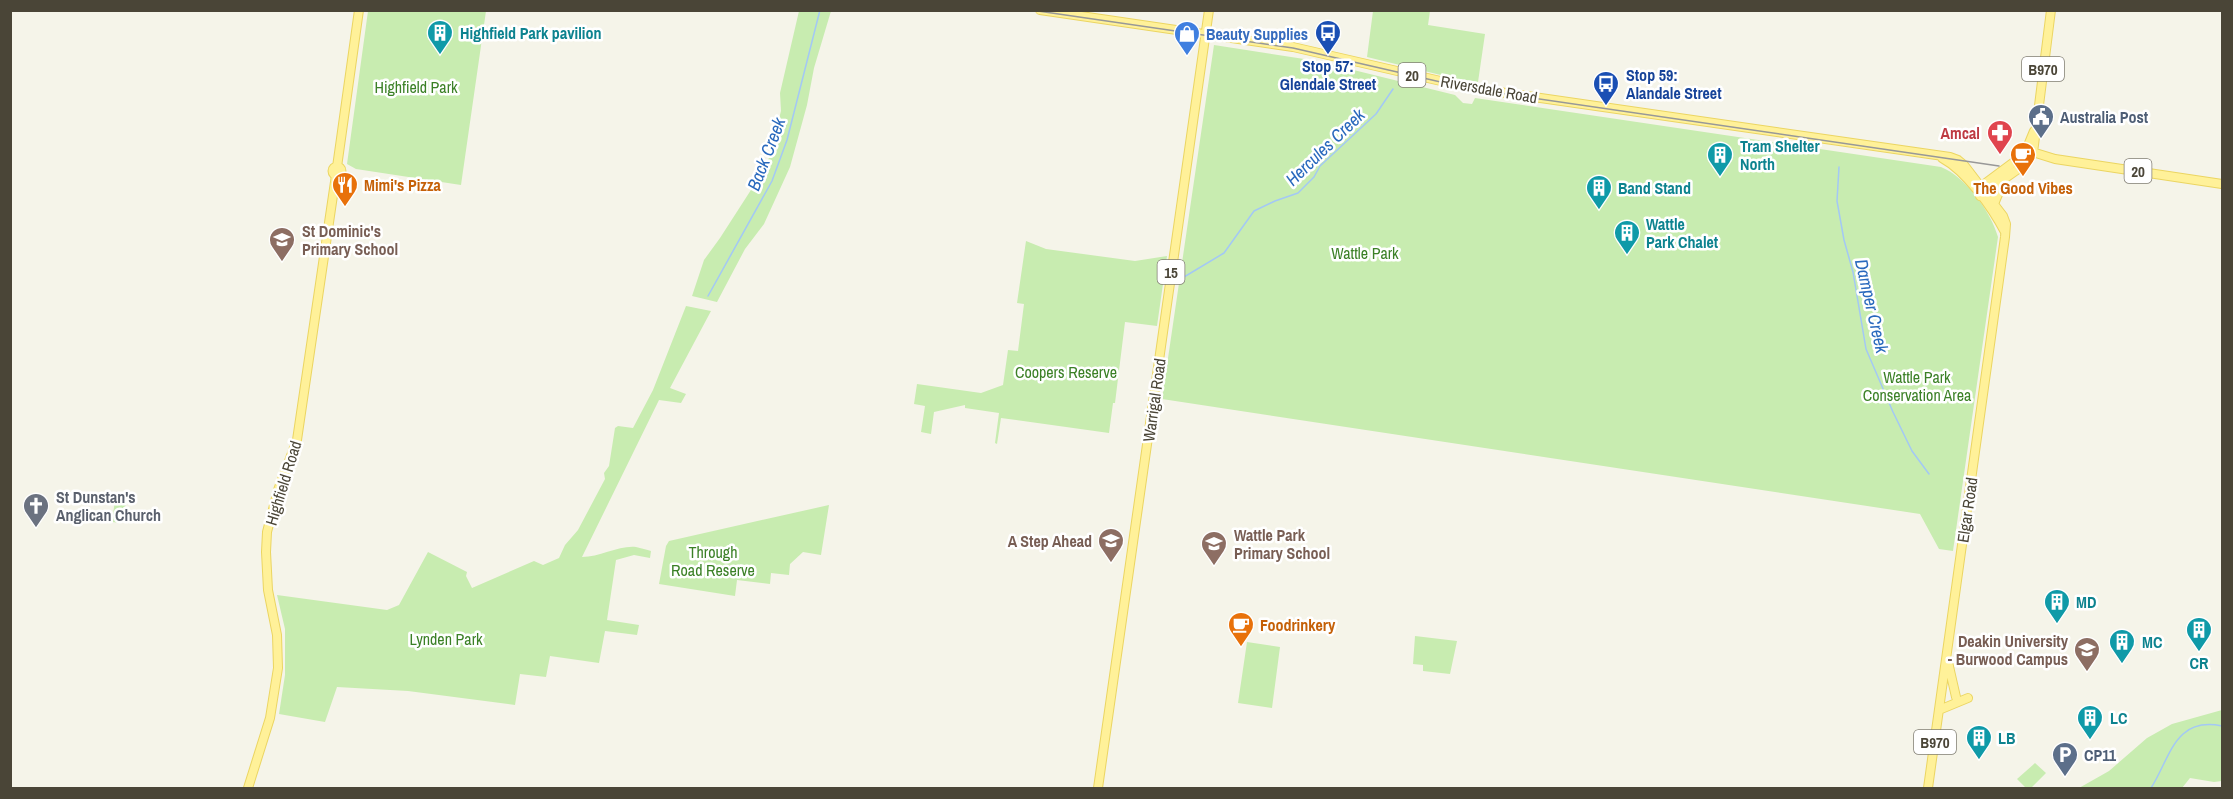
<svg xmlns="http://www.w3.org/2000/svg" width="2233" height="799" viewBox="0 0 2233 799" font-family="'Archivo Narrow',sans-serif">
<rect width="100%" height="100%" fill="#f5f4e9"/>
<!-- green -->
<path fill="#c8ecb0" d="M368,11H486L461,185L356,169L347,164Z
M799,11H831L814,68L807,105L790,167L764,224L745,249L717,302L692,296L704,260L720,238L767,165L781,111L780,93Z
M1373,11H1430L1428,25L1485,34L1478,82L1453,78L1367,57Z
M1214,45L1317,61L1455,95L1463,103L1472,104L1475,98L1941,167C1966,177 1991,212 1998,237L1953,551L1939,549L1920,514L1162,399Z
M1026,241L1046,249L1135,261L1167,256L1157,326L1125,322L1115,403H1113L1109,433L1001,418L997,444L995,443L999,413L965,408V405L934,412L931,434L921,432L925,406L914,404L917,384L981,393L1003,385L1008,350L1018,351L1024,304L1017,303Z
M686,306L711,311L670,388L686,394L681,403L659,400L582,557C600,557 620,545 636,547C641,548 647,550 651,551L650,558L634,555L616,560L607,620L639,625L637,635L605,631L599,663L550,656L546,677L520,674L515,705L408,691L337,687L325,722L279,714L285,675V629L277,595L387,610L399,605L428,552L467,572L466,576L472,588L534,561L543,565L559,558L565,545L578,530L605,479L604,473L609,466L615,428L618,426L633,428L653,390Z
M115,500L126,502L123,523L112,522Z
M829,505L821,555L803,552L790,564L789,575L771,573L770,584L737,580L735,596L659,584L666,546L669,541Z
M1415,636L1457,641L1450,674L1423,671V665L1413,664Z
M1247,642L1280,647L1272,708L1238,703Z
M2222,710V781L2214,782L2190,778L2182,788H2079L2109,771L2147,738L2172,724Z
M2035,763L2046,773L2031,788H2026L2017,779Z"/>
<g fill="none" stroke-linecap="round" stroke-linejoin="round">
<!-- stream -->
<path stroke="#a3c8f5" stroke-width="1.5" d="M1839,167L1837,201L1844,240L1853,272L1866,349L1893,412L1912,451L1929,474
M1184,277L1224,253L1254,211L1275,201L1298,193L1314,177L1320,166L1376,114L1393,89
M708,296L772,181L787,140L820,10
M2129,788H2132
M2151,788C2170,759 2174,716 2222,726"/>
<defs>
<path id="major" d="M1040,10L1293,47L1471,88L1950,157L1958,160L1964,165L2003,216L2006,224L2005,237L1928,788
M2026,150L2055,159L2222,184
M1942,158C1966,171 1992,207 2005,232
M332.5 171a4.5 4.5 0 1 1 9 0a4.5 4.5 0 1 1-9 0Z
M337,167L359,10
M1979,188L2018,159L2027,148L2034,131
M1980,196L2024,165L2033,153L2051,10
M1994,204L2004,180
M1948,662L1956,697
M1939,710L1968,698
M248,788L270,718L278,668L277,635L268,590L266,552L267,532L278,490L297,440L336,175
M1098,788L1209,10"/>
</defs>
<!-- major casing -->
<use href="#major" stroke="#ebd562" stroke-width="10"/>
<!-- major -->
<use href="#major" stroke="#fff199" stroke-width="8"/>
<!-- tram -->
<path stroke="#989898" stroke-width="1.5" d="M1031,10L1293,48L1471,89L1999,166"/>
</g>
<!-- icons -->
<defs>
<symbol id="building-pin" viewBox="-11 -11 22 30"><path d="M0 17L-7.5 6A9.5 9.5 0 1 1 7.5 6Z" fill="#0f9aa8" stroke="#fff"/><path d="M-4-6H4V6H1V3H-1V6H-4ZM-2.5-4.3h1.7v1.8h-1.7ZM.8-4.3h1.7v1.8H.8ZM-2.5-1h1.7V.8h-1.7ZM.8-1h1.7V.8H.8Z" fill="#fff"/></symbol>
<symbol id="bus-pin" viewBox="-11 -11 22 30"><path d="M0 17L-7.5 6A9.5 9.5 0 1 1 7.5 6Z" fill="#1a4fb4" stroke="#fff"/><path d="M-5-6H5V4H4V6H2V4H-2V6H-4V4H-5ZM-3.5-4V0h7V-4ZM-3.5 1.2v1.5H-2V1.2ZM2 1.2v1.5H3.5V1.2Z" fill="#fff"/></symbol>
<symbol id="shop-pin" viewBox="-11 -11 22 30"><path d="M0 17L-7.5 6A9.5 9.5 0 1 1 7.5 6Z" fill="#3f7fe0" stroke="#fff"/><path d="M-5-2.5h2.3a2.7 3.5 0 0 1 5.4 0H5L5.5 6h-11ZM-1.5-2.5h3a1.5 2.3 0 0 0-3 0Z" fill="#fff"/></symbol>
<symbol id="civic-pin" viewBox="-11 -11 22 30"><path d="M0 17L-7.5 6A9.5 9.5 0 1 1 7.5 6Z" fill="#5c6f8a" stroke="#fff"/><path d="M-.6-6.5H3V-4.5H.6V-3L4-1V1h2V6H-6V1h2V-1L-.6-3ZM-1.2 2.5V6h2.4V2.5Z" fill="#fff"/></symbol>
<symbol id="pharmacy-pin" viewBox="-11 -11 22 30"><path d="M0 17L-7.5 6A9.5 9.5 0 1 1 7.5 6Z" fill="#e0444e" stroke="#fff"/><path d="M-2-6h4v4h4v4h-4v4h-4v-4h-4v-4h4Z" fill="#fff"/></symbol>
<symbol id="cafe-pin" viewBox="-11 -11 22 30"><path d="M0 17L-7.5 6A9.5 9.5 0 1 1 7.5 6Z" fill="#e8710a" stroke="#fff"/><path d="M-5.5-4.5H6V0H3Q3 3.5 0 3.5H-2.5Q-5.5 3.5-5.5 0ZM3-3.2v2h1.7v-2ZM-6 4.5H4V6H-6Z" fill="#fff"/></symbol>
<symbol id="restaurant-pin" viewBox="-11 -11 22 30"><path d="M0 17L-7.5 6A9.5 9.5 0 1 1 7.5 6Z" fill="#e8710a" stroke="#fff"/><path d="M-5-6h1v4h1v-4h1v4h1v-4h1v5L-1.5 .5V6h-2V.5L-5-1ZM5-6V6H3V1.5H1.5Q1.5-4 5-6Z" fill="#fff"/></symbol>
<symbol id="school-pin" viewBox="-11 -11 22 30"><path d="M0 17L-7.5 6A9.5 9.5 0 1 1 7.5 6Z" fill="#8d6e63" stroke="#fff"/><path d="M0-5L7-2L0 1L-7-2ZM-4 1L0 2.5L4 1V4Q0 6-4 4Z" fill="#fff"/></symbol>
<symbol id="church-pin" viewBox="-11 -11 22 30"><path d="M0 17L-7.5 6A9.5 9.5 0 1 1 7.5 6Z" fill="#6b7280" stroke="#fff"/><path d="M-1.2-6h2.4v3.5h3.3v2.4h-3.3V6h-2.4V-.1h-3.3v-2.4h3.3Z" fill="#fff"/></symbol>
<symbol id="university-pin" viewBox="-11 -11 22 30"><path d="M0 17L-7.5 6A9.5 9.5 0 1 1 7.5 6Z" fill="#8d6e63" stroke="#fff"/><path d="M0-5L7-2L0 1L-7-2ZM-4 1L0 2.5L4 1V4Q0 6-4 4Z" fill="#fff"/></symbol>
<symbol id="parking-pin" viewBox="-11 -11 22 30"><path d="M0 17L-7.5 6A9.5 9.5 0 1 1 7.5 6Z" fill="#5c6f8a" stroke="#fff"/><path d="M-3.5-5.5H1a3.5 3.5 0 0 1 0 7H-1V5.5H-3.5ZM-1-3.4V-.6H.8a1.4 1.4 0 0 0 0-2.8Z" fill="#fff"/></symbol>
</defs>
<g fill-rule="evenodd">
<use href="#building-pin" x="425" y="18" width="30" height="40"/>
<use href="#bus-pin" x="1313" y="18" width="30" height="40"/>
<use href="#shop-pin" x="1172" y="19" width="30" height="40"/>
<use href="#bus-pin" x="1591" y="69" width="30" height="40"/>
<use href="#civic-pin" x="2026" y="102" width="30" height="40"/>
<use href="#pharmacy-pin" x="1985" y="118" width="30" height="40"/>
<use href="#building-pin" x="1705" y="140" width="30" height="40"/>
<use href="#cafe-pin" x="2008" y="140" width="30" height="40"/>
<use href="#restaurant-pin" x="330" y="170" width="30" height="40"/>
<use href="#building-pin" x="1584" y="173" width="30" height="40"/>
<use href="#building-pin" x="1612" y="218" width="30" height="40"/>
<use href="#school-pin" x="267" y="225" width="30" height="40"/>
<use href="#church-pin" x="21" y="491" width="30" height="40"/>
<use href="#school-pin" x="1096" y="526" width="30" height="40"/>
<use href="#school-pin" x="1199" y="529" width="30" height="40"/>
<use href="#building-pin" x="2042" y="587" width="30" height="40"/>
<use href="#cafe-pin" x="1226" y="610" width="30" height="40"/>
<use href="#building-pin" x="2184" y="615" width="30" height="40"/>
<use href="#building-pin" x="2107" y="627" width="30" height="40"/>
<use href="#university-pin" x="2072" y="635" width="30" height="40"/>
<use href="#building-pin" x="2075" y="703" width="30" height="40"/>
<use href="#building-pin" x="1964" y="723" width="30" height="40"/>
<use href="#parking-pin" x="2050" y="740" width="30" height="40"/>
</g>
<g text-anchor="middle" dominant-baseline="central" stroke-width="5" stroke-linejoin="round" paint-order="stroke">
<!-- shield labels -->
<g fill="#fff" stroke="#807d73" stroke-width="1.5">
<rect x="2022" y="57" width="42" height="24" rx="4.5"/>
<rect x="1398.5" y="63" width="27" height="24" rx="4.5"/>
<rect x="2124.5" y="159" width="27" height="24" rx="4.5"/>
<rect x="1157.5" y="260" width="27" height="24" rx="4.5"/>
<rect x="1914" y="730" width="42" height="24" rx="4.5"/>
</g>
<g font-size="15" font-weight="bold" fill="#4a4537">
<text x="2043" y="69">B970</text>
<text x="1412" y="75">20</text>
<text x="2138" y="171">20</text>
<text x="1171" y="272">15</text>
<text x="1935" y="742">B970</text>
</g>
<!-- culture labels -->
<g font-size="16" font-weight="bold" fill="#0d838f" stroke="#fff" text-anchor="start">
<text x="460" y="33">Highfield Park pavilion</text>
<text x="1740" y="146">Tram Shelter<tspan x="1740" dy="18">North</tspan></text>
<text x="1618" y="188">Band Stand</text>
<text x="1646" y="224">Wattle<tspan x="1646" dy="18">Park Chalet</tspan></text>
<text x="2076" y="602">MD</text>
<text x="2142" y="642">MC</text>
<text x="2199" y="663" text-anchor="middle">CR</text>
<text x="2110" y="718">LC</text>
<text x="1998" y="738">LB</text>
</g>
<!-- shop labels -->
<g font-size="16" font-weight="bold" fill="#366cbe" stroke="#fff" text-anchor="start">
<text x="1206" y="34">Beauty Supplies</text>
</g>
<!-- transit labels -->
<g font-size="16" font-weight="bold" fill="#164399" stroke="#fff">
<text x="1328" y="66">Stop 57:<tspan x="1328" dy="18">Glendale Street</tspan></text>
<text x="1626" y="75" text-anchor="start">Stop 59:<tspan x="1626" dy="18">Alandale Street</tspan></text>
</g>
<!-- park labels -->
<g font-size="16" fill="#3b8026" stroke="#fff">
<text x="416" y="87">Highfield Park</text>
<text x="1365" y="253">Wattle Park</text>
<text x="1066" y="372">Coopers Reserve</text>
<text x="1917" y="377">Wattle Park<tspan x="1917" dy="18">Conservation Area</tspan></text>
<text x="713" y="552">Through<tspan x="713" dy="18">Road Reserve</tspan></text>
<text x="446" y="639">Lynden Park</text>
</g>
<!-- street labels -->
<g font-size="16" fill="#4a4537" stroke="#fff">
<text transform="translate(1489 89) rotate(10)">Riversdale Road</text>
<text transform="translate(1154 400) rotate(-82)">Warrigal Road</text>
<text transform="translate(283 483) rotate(-73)">Highfield Road</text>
<text transform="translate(1967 510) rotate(-82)">Elgar Road</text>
</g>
<!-- service labels -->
<g font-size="16" font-weight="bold" fill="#4e5e75" stroke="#fff" text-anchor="start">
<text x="2060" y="117">Australia Post</text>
<text x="2084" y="755">CP11</text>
</g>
<!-- health labels -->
<g font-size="16" font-weight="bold" fill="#be3a42" stroke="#fff" text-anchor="end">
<text x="1980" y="133">Amcal</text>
</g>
<!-- food labels -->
<g font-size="16" font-weight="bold" fill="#c56008" stroke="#fff" text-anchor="start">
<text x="364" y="185">Mimi's Pizza</text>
<text x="2023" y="188" text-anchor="middle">The Good Vibes</text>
<text x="1260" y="625">Foodrinkery</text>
</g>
<!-- education labels -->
<g font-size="16" font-weight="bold" fill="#785e54" stroke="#fff" text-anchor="start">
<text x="302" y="231">St Dominic's<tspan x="302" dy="18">Primary School</tspan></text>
<text x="1234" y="535">Wattle Park<tspan x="1234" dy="18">Primary School</tspan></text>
<text x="1092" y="541" text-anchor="end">A Step Ahead</text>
<text x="2068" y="641" text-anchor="end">Deakin University<tspan x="2068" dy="18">- Burwood Campus</tspan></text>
</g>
<!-- worship labels -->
<g font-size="16" font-weight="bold" fill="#5b616d" stroke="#fff" text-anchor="start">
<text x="56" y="497">St Dunstan's<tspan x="56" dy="18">Anglican Church</tspan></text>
</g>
<!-- water labels -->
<g font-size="18" font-style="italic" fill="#2969bd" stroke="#fff">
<text transform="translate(1325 147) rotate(-44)">Hercules Creek</text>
<text transform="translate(766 154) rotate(-69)">Back Creek</text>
<text transform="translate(1872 306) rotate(77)">Damper Creek</text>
</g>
</g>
<!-- border -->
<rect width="2233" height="799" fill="none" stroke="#4a4537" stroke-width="24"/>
</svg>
